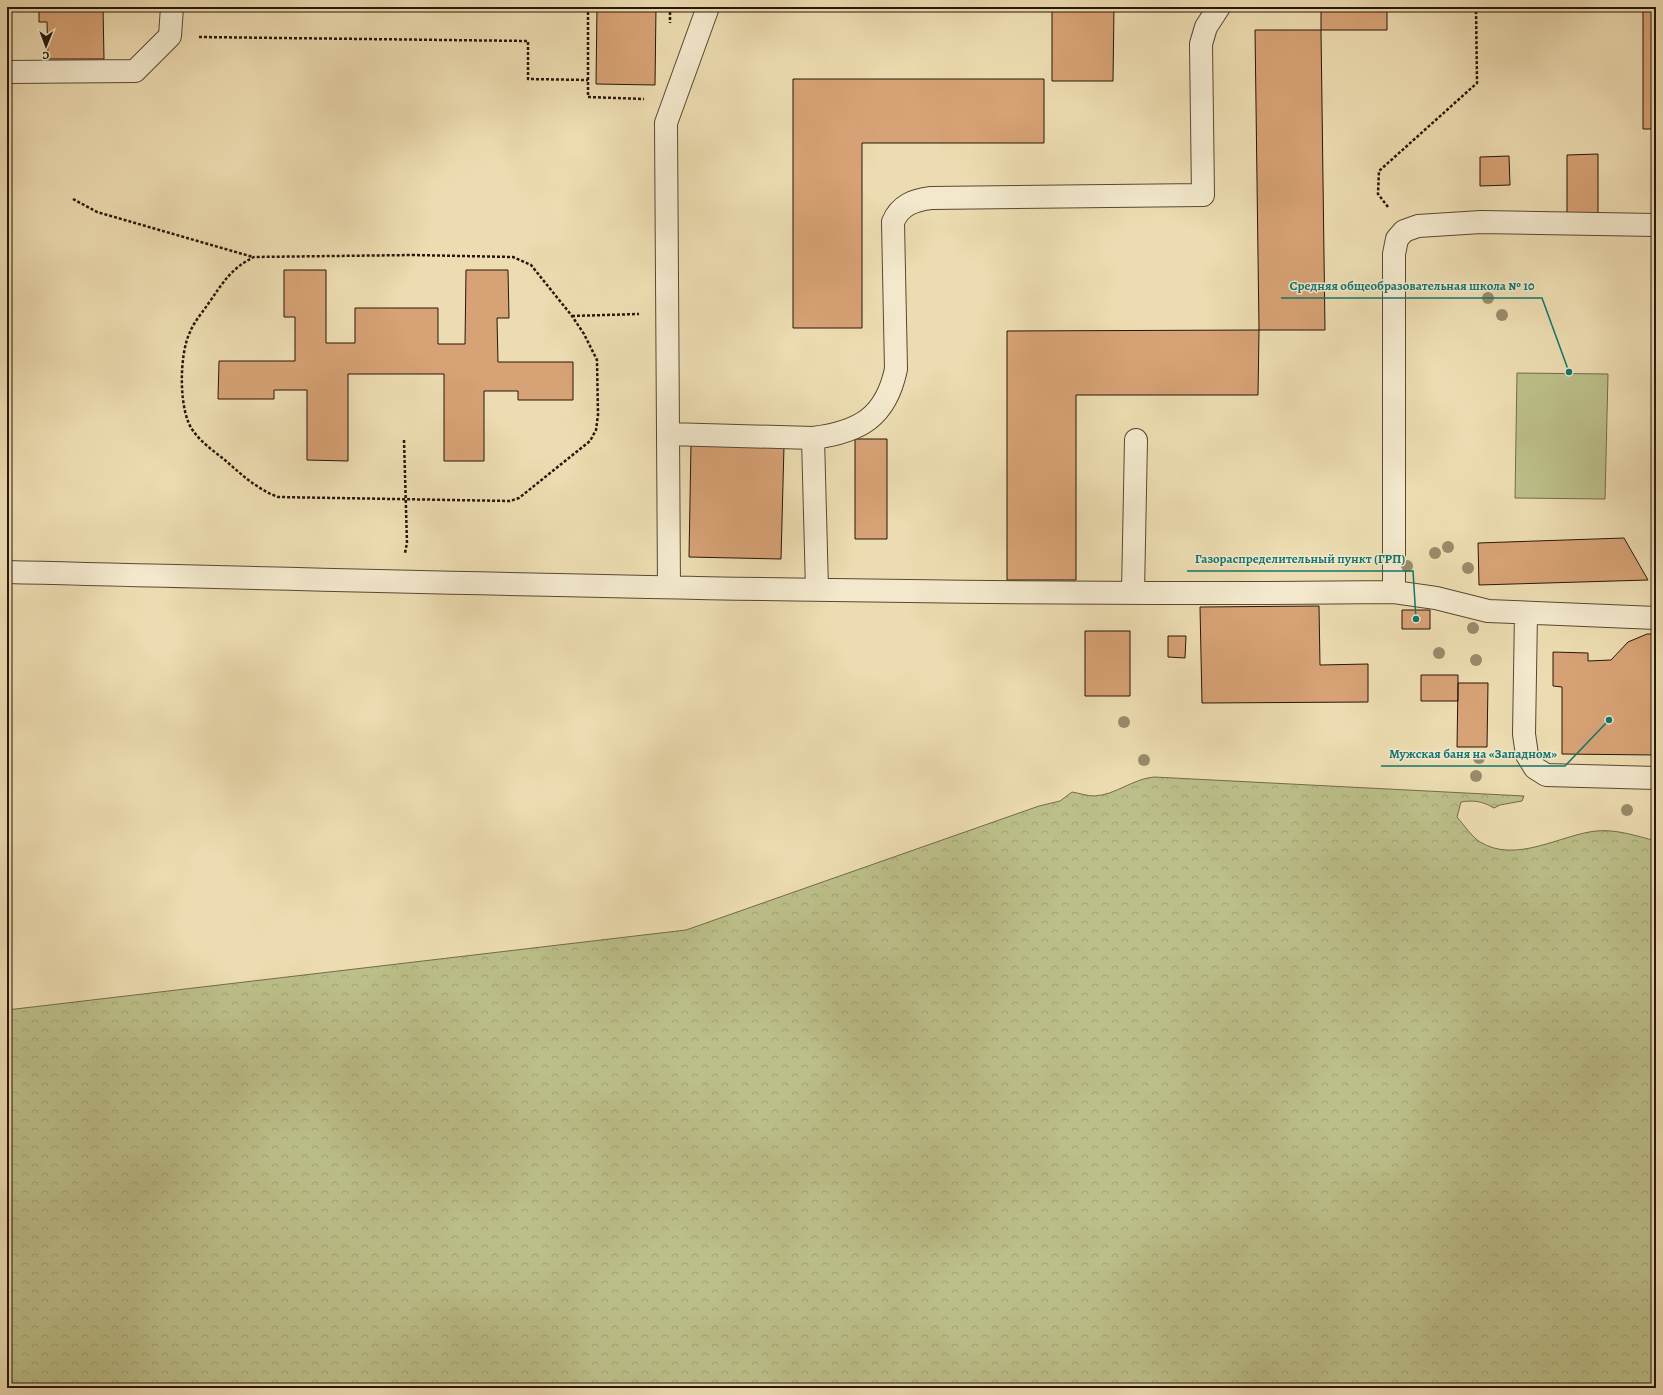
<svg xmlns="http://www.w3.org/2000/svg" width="1663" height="1395" viewBox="0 0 1663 1395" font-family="Alegreya,serif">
<defs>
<pattern id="forest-crowns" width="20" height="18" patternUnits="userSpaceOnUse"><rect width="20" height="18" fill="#bcbf89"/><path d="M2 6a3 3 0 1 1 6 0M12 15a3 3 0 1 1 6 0" fill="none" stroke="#a2a375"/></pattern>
</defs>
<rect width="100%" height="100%" fill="#eddcb1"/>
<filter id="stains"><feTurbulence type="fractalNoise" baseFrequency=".005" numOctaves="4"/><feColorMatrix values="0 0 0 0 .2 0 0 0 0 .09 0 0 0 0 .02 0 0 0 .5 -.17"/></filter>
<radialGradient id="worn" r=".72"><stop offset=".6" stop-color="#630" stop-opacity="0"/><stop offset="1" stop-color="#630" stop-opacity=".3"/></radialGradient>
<!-- forest -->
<path fill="url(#forest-crowns)" stroke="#726b49" d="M1154,777L1524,796L1522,801L1500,805L1494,808C1482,801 1474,800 1461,802L1457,817C1464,825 1472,837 1480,842C1516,864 1560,835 1596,831C1617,829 1636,836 1656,841V1388H7V1010L686,930L1039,806L1060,801L1072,792C1079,793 1087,796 1094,796C1116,795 1132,779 1154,777Z"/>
<!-- green -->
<path fill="#bcbf89" stroke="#726b49" d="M1517,373L1608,374L1605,499L1515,498Z"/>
<!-- building -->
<path fill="#d7a275" stroke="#281709" d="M39,7H103L104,59H48L47,22H39Z
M597,7H656L655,85L596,84Z
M1052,7H1114L1113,81H1052Z
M1321,7H1387V30H1321Z
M1643,7H1656V129H1643Z
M1255,30H1321L1325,330H1259Z
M793,79H1044V143H862V328H793Z
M1598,154V213H1567V155Z
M1509,156L1510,185L1480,186V157Z
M284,270H326V343H355V308H438V344H465L466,270H508L509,318H497L498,362H573V400H518V391H484V461H444V374H348V461L307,460V390H274V399H218L219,361H295V317H284Z
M1259,330L1258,395H1076V580H1007V331Z
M855,439H887V539H855Z
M691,444L784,446L781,559L689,557Z
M1624,538L1648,580L1479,585L1478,543Z
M1319,606L1320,665L1368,664V702L1202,703L1200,607Z
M1402,610H1430V629H1402Z
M1085,631H1130V696H1085Z
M1647,634H1656V755L1562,754V687L1553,686V652L1588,653V661L1611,660L1628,642Z
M1168,636H1186L1185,658L1168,657Z
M1421,675H1458V701H1421Z
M1458,683H1488L1487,747H1457Z"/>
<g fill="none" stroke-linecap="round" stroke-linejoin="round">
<defs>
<path id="minor" d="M7,72L135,71L170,36L172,7
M668,434L813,438
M7,572C469,583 931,597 1394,592V254L1397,239L1404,231L1418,226L1481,222L1656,225
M669,587L666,123L708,7
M817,589L813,438C860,432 886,417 896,369L893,222C900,205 914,200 931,198L1203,195L1201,44L1206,27L1219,7
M1133,592L1136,440
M1394,592L1436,598L1488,611L1656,618
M1526,613L1524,734L1527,755L1535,768L1546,775L1656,778"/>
</defs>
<!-- minor casing -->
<use href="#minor" stroke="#594833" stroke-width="24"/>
<!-- path -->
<path stroke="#281709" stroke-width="2.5" stroke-dasharray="3 2" stroke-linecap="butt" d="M588,7V97L644,99
M670,7V23
M199,37L528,41V79L588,80
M73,199L97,212L253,257
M1388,207L1378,194L1379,171L1477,83L1476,7
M412,255L513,257L531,265L572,316L584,334L597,360L598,415L596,430L590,441L519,498L510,501L278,497C257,489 242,475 226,461C215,452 202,443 194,432C178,413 179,354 190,332C194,322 202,313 208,304C223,283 230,269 254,257Z
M572,316L639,314
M404,440L407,543L405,553"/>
<!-- minor -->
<use href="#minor" stroke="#f3e8cc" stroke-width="22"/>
</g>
<!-- trees -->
<g fill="#998b6a">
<circle cx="1488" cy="298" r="6"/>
<circle cx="1502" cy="315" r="6"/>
<circle cx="1448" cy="547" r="6"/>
<circle cx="1435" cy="553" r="6"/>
<circle cx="1407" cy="566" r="6"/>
<circle cx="1468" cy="568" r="6"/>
<circle cx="1473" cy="628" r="6"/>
<circle cx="1439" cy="653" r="6"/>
<circle cx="1476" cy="660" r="6"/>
<circle cx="1124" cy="722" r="6"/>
<circle cx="1479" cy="758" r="6"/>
<circle cx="1144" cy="760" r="6"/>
<circle cx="1476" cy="776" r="6"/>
<circle cx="1627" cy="810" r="6"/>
</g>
<!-- callouts -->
<path fill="none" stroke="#0f766e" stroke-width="1.5" d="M1569 372L1542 298H1281M1416 619L1413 571H1187M1609 720L1565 766H1381"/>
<g fill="#0f766e" stroke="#f3e8cc" stroke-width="1.5">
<circle cx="1569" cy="372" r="4"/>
<circle cx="1416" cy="619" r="4"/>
<circle cx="1609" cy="720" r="4"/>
</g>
<g font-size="13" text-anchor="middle" font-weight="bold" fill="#0f766e" stroke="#f3e8cc" stroke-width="3" stroke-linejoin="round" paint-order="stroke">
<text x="1412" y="290">Средняя общеобразовательная школа № 10</text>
<text x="1300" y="563">Газораспределительный пункт (ГРП)</text>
<text x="1473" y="758">Мужская баня на «Западном»</text>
</g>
<!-- margin -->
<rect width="1663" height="1395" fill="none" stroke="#eddcb1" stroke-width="24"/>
<rect x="8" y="8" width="1647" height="1379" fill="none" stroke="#281709" stroke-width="2"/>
<rect x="12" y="12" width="1639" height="1371" fill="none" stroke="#281709"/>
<!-- north arrow -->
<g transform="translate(46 46) rotate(181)" stroke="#f3e8cc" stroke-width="3" paint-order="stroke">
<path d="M0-3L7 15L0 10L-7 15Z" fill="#281709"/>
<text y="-6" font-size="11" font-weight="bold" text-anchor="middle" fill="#281709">С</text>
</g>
<rect width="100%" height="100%" filter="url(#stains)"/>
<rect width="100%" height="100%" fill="url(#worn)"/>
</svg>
